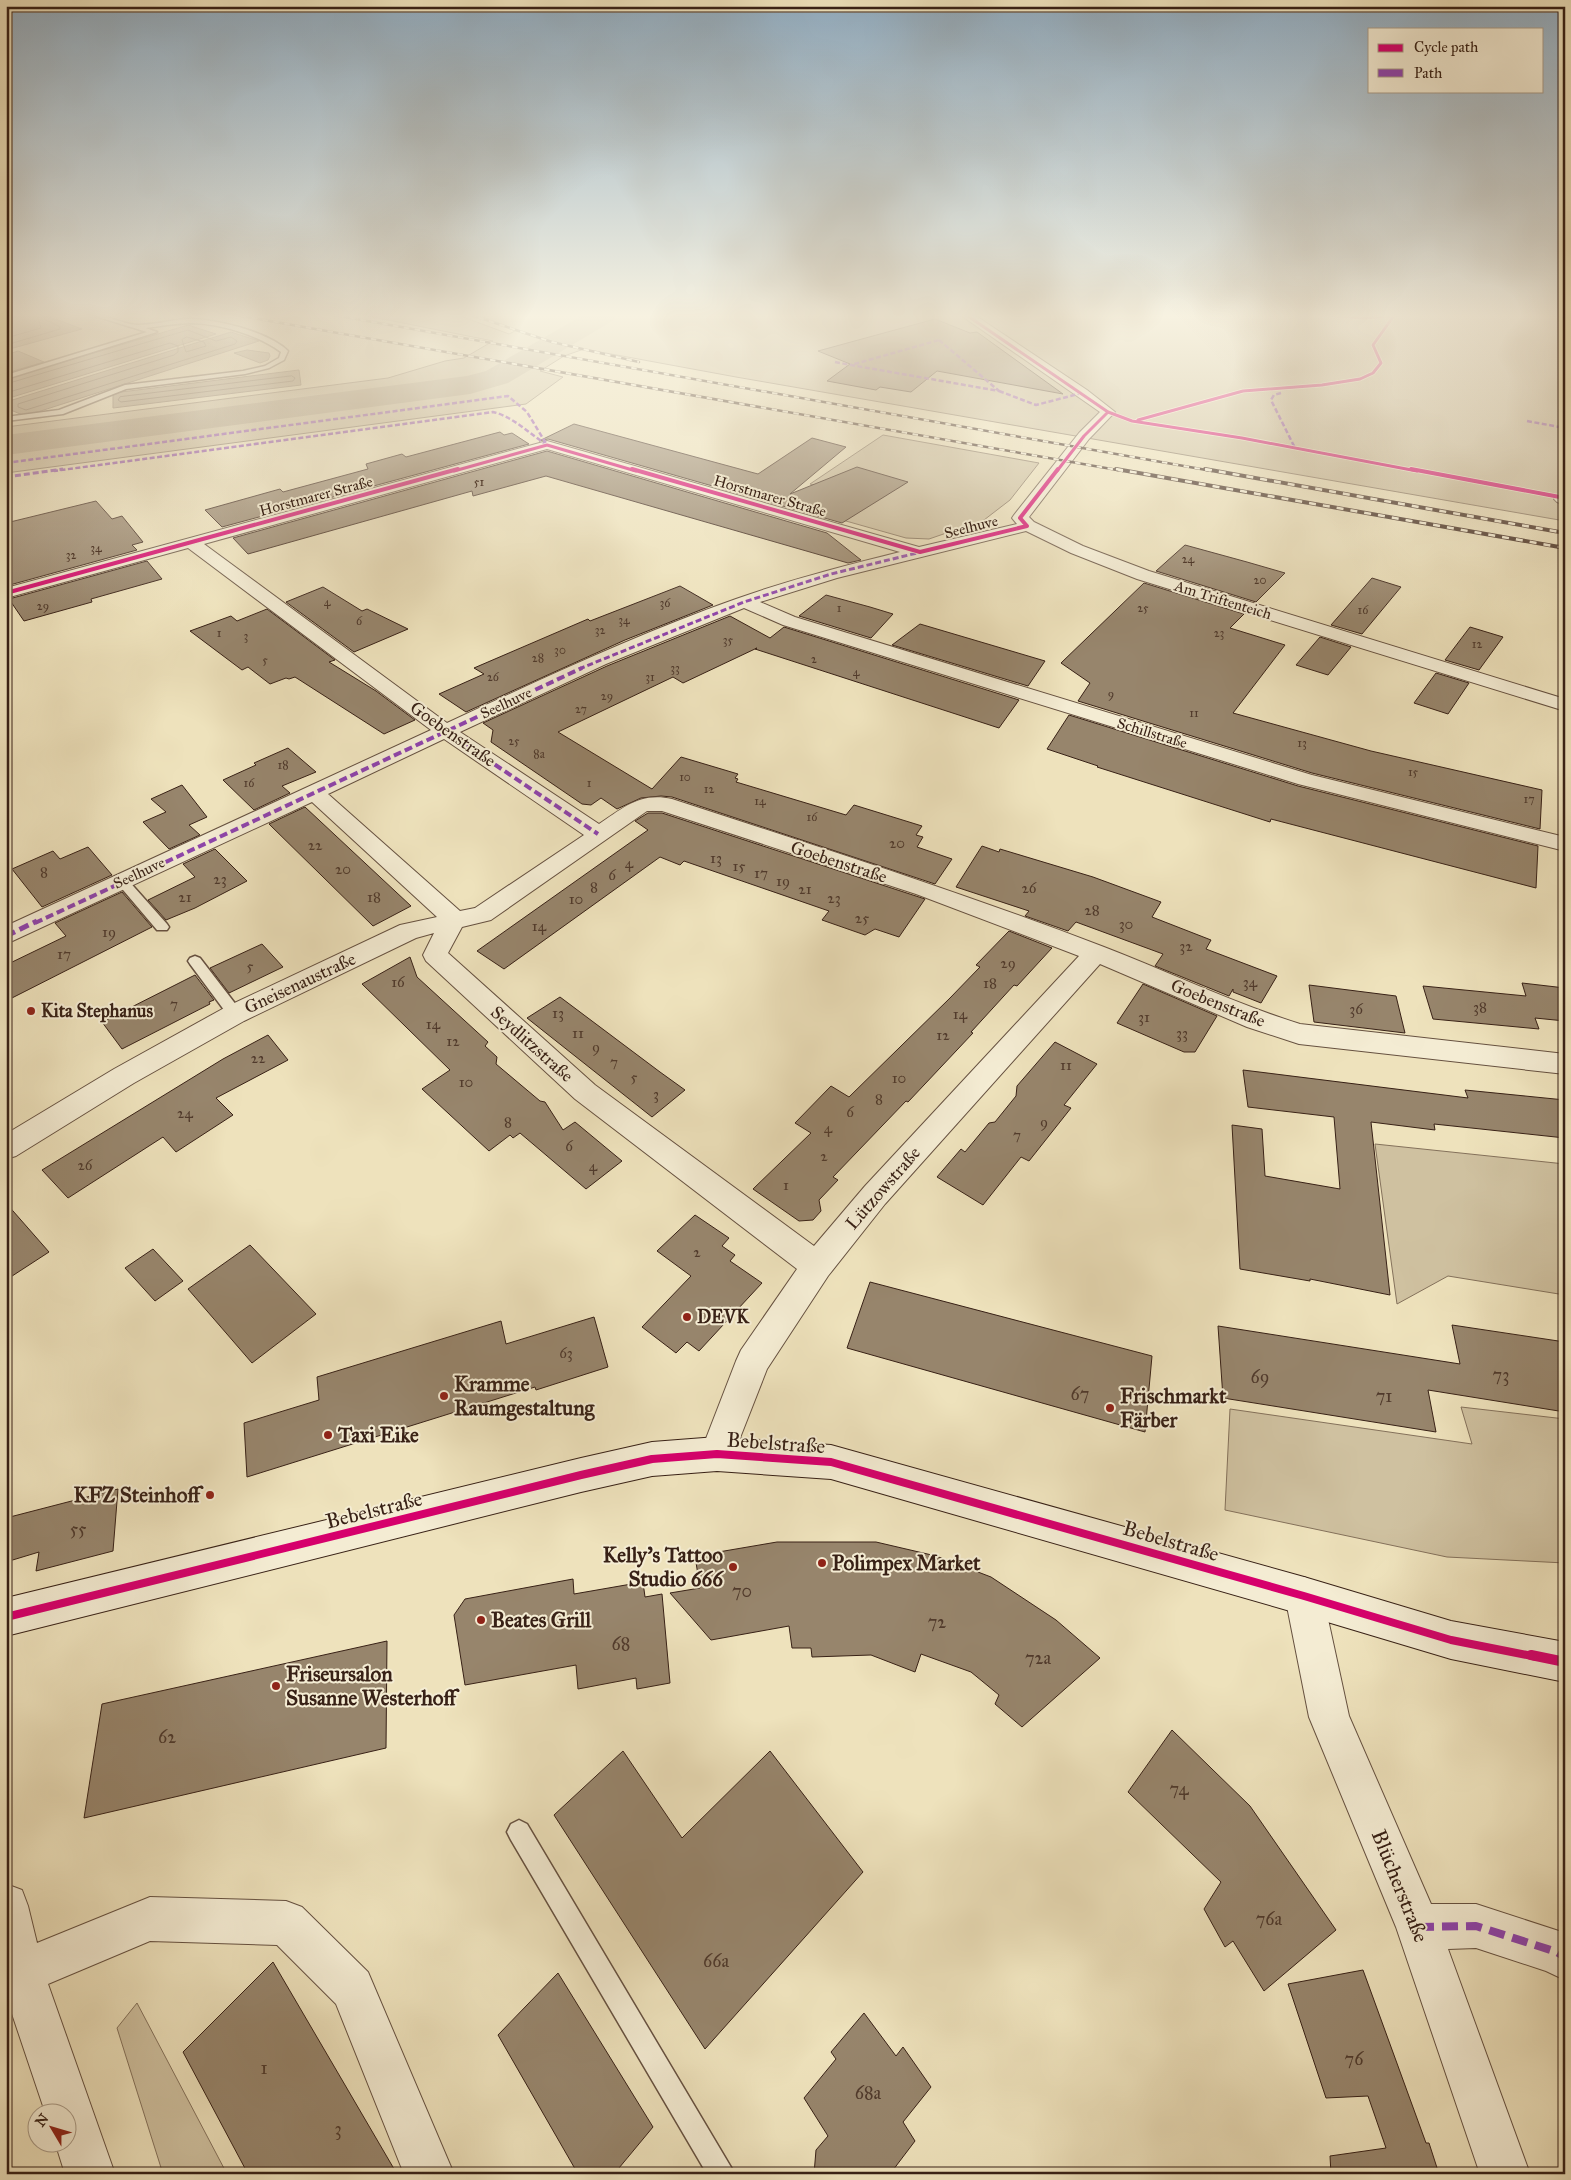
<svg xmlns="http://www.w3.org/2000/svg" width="1571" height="2180" viewBox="0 0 1571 2180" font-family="'IM FELL Great Primer',serif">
<rect width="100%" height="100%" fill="#eee2bc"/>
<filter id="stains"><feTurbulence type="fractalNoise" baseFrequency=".004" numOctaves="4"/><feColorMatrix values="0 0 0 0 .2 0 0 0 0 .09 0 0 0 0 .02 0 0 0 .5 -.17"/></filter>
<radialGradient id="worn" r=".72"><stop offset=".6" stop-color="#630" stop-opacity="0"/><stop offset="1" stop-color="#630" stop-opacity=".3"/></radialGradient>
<!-- green -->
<path fill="#cfc1a0" stroke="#84715b" d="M358,314H455L509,334L517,330L475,314H1565V521L736,377L584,349L564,356L540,371L563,377L526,404L6,473V427L388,378L445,361L464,358L493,341Z
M883,435L1039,463L1010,500L984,520L929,539L906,538L800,508L828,489L810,484Z
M1375,1144L1565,1164V1295L1448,1276L1397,1304Z
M1461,1407L1565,1419V1563L1447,1557L1225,1510L1230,1409L1472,1444Z
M137,2003L227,2174H163L117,2028Z"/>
<!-- water -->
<path fill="#b0a084" stroke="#806d58" d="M6,314H42L82,329L6,350Z
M188,325L216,334L6,399V379Z
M231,332L259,341L25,416L6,408V402Z
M247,350L269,353L270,356L268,360L260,363L234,353Z
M18,351L44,362L6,373V355Z
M299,370L301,385L113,408V393Z"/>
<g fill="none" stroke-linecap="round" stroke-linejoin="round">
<!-- shore -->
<path stroke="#74604d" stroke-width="1" d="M187,337L204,342L206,346L186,352L182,340Z
M6,338L41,328L37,314
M6,345L60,329L59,326L45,320L43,314
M292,376L295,378L293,381L121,402L118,400L120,397Z
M6,384L188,330L216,341L231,337L237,341L235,344L26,410L18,407V404L174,355L178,352V346L170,343L6,393"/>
<!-- river -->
<path fill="#b0a084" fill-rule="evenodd" d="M585,314H617L614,320L508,383L470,394L6,455V435L467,376L486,371Z"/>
</g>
<!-- building -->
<path fill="#97856c" stroke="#382116" d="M935,319L970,333L977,332L1063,394L937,371L911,392L880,387L876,390L827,381L850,364L818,351Z
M574,424L758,474L812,438L846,447L790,494L857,467L908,482L842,523L548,439L539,441Z
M500,432L504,435L512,433L529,444L222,527L205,510L280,489L283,492L368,469L366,464L402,454L406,457Z
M547,451L827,533L861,560L848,563L546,476L473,496L472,491L248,554L233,538Z
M96,501L112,519L122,516L143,542L132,545L137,550L6,586V523Z
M1185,545L1247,562L1285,573L1256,602L1156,571Z
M147,561L162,579L91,599L92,602L24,621L9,599Z
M1372,578L1401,587L1362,634L1331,625Z
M1144,583L1244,614L1230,628L1285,645L1233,713L1371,751L1542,790L1540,829L1312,773L1078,701L1090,683L1061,663Z
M680,586L713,605L625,640L466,712L439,694L484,674L474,668L588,619L590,621Z
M323,587L362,611L367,609L408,629L354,652L286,602Z
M826,595L870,607L893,614L871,638L799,616Z
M267,609L335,660L329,662L376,691L415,720L384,734L295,677L289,679L286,678L270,684L248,667L242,670L190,631L231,616L237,621Z
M730,616L770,638L784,627L1019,700L999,728L755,649L757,648L683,683L673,677L558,732L652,789L681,757L738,774L735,778L738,779L736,782L846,815L854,805L922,826L916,835L923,837L917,847L952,859L935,884L672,797L661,796L641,798L617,809L601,798L591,805L582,804L491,742L493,730L483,723L607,666Z
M920,624L991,645L1045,661L1028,686L892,645Z
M1470,627L1503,637L1479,670L1445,660Z
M1320,637L1351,647L1328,675L1296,665Z
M1436,673L1469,683L1448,714L1414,703Z
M1069,715L1298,786L1538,846L1536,888L1271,819L1270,822L1097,767L1098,766L1047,749Z
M288,748L316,772L282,786L290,793L254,810L223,780L256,765L254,763Z
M182,785L207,817L189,825L200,835L169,849L143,822L166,812L151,799Z
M305,807L411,906L373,926L269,824Z
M648,813H662L925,899L899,937L875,929L865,935L822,920L829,911L684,861L680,865L660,857L504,969L477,951L648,830L635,821Z
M982,846L999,852L1000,849L1093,877L1161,902L1152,917L1211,940L1206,949L1277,976L1261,1003L1233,992V989L1229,996L1155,966L1163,954L1076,922L1068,931L1025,916L1029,911L956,887Z
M88,847L112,875L42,907L12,869L53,851L60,859Z
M215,849L247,881L195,908L166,920L148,900L195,877L183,864Z
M122,892L152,927L6,1001V965L66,936L55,923Z
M1009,931L1052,948L1017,986L1014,985L971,1032L973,1033L908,1102L906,1101L833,1177L838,1180L819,1200L821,1211L813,1220L799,1221L753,1189L811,1133L795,1123L831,1086L849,1097L950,998L980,967L976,965Z
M262,944L283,967L229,993L210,968Z
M410,957L417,977L488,1042L485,1046L497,1057L496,1064L540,1101L545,1102L563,1130L575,1122L622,1161L586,1189L520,1133L513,1138L510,1135L489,1151L422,1089L450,1070L362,984Z
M195,975L214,1000L209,1002L210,1004L122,1049L102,1022Z
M1522,983L1565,988V1021L1535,1018L1539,1029L1433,1019L1423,986L1526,996Z
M1143,984L1217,1016L1195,1052H1184L1117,1023Z
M1309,985L1396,996L1405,1033L1314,1022Z
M560,997L660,1072L685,1090L652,1117L527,1018Z
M268,1035L288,1060L216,1098L233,1115L176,1152L163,1137L68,1198L42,1170L223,1059Z
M1055,1042L1097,1064L1064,1105L1071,1108L1029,1161L1021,1157L983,1205L937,1177L961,1149L965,1152L989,1123L995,1122L1016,1096L1017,1086Z
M1243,1070L1468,1098L1465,1090L1565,1100V1138L1434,1124L1435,1130L1371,1122L1390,1295L1310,1279V1281L1240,1269L1232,1125L1262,1129L1265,1176L1340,1189L1334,1117L1248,1107Z
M6,1203L49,1252L6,1280Z
M695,1215L729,1238L722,1246L735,1255L730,1261L762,1283L699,1351L687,1342L676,1353L642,1327L691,1276L657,1251Z
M250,1245L316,1314L252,1363L188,1289Z
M153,1249L183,1281L155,1301L125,1268Z
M870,1282L1152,1356L1145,1432L847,1348Z
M594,1317L608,1367L536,1390L535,1387L247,1477L244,1423L319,1400L317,1377L501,1321L506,1344Z
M1452,1325L1565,1342V1412L1428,1390L1436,1432L1223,1398L1218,1326L1460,1364Z
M118,1489L113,1551L36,1571L39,1552L6,1562V1518Z
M777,1542H876L936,1556L991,1577L1056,1620L1100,1658L1022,1727L995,1704L999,1695L971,1672L921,1654L915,1672L871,1655L812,1657L811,1648H792L789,1626L711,1640L670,1593L700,1588L695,1556Z
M573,1579L574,1594L643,1582L645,1597L662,1594L670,1683L637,1689L636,1678L578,1689L576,1665L465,1685L454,1615L465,1599Z
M387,1641L386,1748L84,1818L102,1704Z
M1172,1730L1250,1806L1336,1930L1264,1991L1233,1941L1225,1947L1204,1909L1221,1882L1128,1792Z
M623,1751L682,1838L770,1751L863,1872L705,2049L554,1815Z
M273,1962L345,2085L397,2174H248L183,2052Z
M1363,1970L1426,2143H1429L1439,2174H1331L1330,2156L1386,2148L1368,2096L1326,2098L1288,1984Z
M558,1973L653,2127L614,2174H578L498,2035Z
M864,2013L896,2056L903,2047L931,2087L903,2122L915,2141L890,2174H814L816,2150L828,2136L804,2098L836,2059L831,2052Z"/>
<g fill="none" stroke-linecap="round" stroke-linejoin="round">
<defs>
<path id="lane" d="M89,314C106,314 121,324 137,325C154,325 171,320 187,319C214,318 269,332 288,351L284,360L269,368L245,374L126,389L63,414L6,421V417L59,410L125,385L243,371L265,366L279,358L281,352C258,335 221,324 193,323C177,323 161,326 146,328L157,332L6,379V375L147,332Z
M122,877L126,878L167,924L169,927L167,930H157L118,884L116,881Z
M195,956L200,958L240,1010L242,1014L240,1018H230L190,964L188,961L190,958Z
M519,1820L527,1824L735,2174H707L511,1840L507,1832L511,1824Z"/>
<path id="street" d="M959,314H973L1087,390L1115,412L1089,439L1029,517L1034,522L1083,546L1149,571L1565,699V711L1137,579L1071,553L1026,531L837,578L760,602L795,617L1312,775L1565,837V851L1298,784L783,625L744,608L606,664L460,732L599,824C623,808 640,792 672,799C816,846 961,892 1104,947C1169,972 1233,1003 1300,1024L1565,1054V1074L1299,1044L1247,1027L1100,964L885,1204L828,1276L767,1369L729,1466L717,1471L705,1466L700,1454L736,1361L741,1350L797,1269L575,1099L426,961L423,955L434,933L416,938L244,1021L134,1083L16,1156L6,1159V1134L114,1069L226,1007L400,925L437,917L312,802L6,944V926L431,730L188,548L6,598V588L547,441L919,547L1017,524L1012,518L1014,515L1079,433L1100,412ZM547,449L900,552C844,566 789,580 736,599C637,634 542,679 447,723L204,544ZM444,739L584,835L475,908L460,911L328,794ZM647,811H662L916,894L1079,956L865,1186L814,1246L595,1085L448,953L462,927L491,920Z
M1562,494L1565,495V505L1557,502L1554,499L1557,496Z
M1304,1577L1317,1583L1323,1596L1349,1716L1431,1904H1476L1565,1933V1980L1546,1971L1476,1948L1448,1949L1530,2174H1480L1396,1927L1309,1717L1285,1596L1291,1583Z
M6,1884L22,1890L28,1906L37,1943L150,1897L286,1901L302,1907L368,1972L454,2174H404L336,2004L277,1945L150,1941L48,1984L115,2174H65L55,2142H68V2112H45L6,1996Z"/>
<path id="secondary" d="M717,1437L831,1445L1304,1577L1451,1621L1565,1642V1682L1451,1659L1304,1615L831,1479L717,1471L652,1476L581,1492L6,1636V1598L581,1458L652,1442Z"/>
</defs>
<!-- lane casing -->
<use href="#lane" stroke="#665140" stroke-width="3"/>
<!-- street casing -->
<use href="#street" stroke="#665140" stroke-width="2"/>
<!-- secondary casing -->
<use href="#secondary" stroke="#382116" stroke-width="2"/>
<!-- lane -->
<use href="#lane" fill="#f4ecd3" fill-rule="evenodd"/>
<!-- street -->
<use href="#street" fill="#f4ecd3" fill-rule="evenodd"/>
<!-- secondary -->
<use href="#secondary" fill="#f4ecd3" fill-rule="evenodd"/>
<defs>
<path id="rail-far1" d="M230,314L1123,471
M328,314L1212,471
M468,314L552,342L639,362"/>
<path id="rail" d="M1116,469L1565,548
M1205,469L1565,533"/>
</defs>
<!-- rail-far1 casing -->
<use href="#rail-far1" stroke="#382116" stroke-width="2.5"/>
<!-- rail casing -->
<use href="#rail" stroke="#382116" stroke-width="4"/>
<!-- rail-far1 -->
<use href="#rail-far1" stroke="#f4ecd3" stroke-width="2" stroke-dasharray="5.5" stroke-linecap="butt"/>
<!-- rail -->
<use href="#rail" stroke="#f4ecd3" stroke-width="2.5" stroke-dasharray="7" stroke-linecap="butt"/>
<!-- quiet-far4 -->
<path stroke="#8e44ad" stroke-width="2.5" stroke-dasharray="5 2.5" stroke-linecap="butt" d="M939,340L999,391L851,365Z
M835,362L851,365
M999,391L1036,405L1082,393
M1281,393L1274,395L1271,400L1295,448
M1527,421L1565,428
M6,463L508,396L527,412L547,445C530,434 512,416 493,412L54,471"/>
<!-- quiet-far3 -->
<path stroke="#8e44ad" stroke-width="3" stroke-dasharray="6 3" stroke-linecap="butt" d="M6,477L63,469
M579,669L744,602L831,574L917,553"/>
<!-- quiet-far2 -->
<path stroke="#8e44ad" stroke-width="4" stroke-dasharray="8 4" stroke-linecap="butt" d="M445,731L598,834
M35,923L582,668"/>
<!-- quiet-far1 -->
<path stroke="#8e44ad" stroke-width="5" stroke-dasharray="10 5" stroke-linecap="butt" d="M6,936L37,921"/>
<!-- quiet -->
<path stroke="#8e44ad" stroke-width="8" stroke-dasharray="16 8" stroke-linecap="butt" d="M1418,1927L1476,1926L1557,1952L1565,1957"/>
<defs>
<path id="cycleway-far3" d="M965,314L1108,412L1132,421L1242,438L1417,471
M1312,314L1364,318L1417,314
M1138,420L1243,391L1322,385L1360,379L1373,373L1381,363L1373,345L1393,317
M454,471L547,445L636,471
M1057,471L1084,436L1108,412"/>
<path id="cycleway-far2" d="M632,469L920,552L1027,526L1020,518L1058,469
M1411,469L1565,498
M6,593L458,469"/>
<path id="cycleway-far1" d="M6,1617L581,1475L652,1459L717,1454L831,1462L1304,1596L1451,1640L1537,1657"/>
<path id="cycleway" d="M1531,1655L1565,1662"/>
</defs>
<!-- cycleway-far3 casing -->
<use href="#cycleway-far3" stroke="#f4ecd3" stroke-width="4.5"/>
<!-- cycleway-far2 casing -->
<use href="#cycleway-far2" stroke="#f4ecd3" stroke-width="5.5"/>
<!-- cycleway-far1 casing -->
<use href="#cycleway-far1" stroke="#f4ecd3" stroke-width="11"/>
<!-- cycleway casing -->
<use href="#cycleway" stroke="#f4ecd3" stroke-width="13"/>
<!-- cycleway-far3 -->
<use href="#cycleway-far3" stroke="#d6006c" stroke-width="3"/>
<!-- cycleway-far2 -->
<use href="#cycleway-far2" stroke="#d6006c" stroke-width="4"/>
<!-- cycleway-far1 -->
<use href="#cycleway-far1" stroke="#d6006c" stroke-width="8"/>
<!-- cycleway -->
<use href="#cycleway" stroke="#d6006c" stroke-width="10"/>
</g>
<!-- sky -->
<linearGradient id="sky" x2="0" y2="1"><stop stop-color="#91acc0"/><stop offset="0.51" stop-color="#f7f2e1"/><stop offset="1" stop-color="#f7f2e1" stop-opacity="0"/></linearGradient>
<rect width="1571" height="619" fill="url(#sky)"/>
<!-- markers -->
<g fill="#8f2418" stroke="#f4ecd3" stroke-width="2">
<circle cx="31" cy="1011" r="5"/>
<circle cx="687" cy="1317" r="5"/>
<circle cx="444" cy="1396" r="5"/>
<circle cx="1110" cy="1408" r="5"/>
<circle cx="328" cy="1435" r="5"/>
<circle cx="210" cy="1495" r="5"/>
<circle cx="822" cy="1563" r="5"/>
<circle cx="733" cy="1567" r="5"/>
<circle cx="481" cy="1620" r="5"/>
<circle cx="276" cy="1686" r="5"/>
</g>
<g text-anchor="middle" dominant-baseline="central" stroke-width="4" stroke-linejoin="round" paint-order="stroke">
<!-- far-number labels -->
<g font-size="12" fill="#503a2c">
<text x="479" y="482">51</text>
<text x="96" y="548">34</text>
<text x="71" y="555">32</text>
<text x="1188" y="559">24</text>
<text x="1260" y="580">20</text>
<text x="327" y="602">4</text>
<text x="665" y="603">36</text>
<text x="43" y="606">29</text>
<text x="839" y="608">1</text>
<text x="1143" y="608">25</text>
<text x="1363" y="610">16</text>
<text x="624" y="620">34</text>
<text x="359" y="621">6</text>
<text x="600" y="630">32</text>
<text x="219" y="633">1</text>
<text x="1219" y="633">23</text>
<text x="246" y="636">3</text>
<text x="728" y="640">35</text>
<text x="1477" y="644">12</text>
<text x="560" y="650">30</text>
<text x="538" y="658">28</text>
<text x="814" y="659">2</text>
<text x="265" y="660">5</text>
<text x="675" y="668">33</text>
<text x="856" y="672">4</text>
<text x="493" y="677">26</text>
<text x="650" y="677">31</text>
<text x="1111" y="694">9</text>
<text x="607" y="696">29</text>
<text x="581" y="709">27</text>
<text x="1194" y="713">11</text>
<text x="514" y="741">25</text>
<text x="1302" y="743">13</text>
<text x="539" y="754">8a</text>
<text x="283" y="765">18</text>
<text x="1413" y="772">15</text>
<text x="685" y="777">10</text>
<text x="249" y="783">16</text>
<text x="589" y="783">1</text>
<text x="709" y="789">12</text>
<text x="1529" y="799">17</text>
<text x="760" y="801">14</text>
<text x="812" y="817">16</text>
</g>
<!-- far-street labels -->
<g font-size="15" fill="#382116" stroke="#f4ecd3">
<text transform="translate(316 496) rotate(-15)">Horstmarer Straße</text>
<text transform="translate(770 496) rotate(16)">Horstmarer Straße</text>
<text transform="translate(971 527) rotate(-14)">Seelhuve</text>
<text transform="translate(1223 600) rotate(17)">Am Triftenteich</text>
<text transform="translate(506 703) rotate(-25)">Seelhuve</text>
<text transform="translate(1152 733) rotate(17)">Schillstraße</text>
<text transform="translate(139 873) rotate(-25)">Seelhuve</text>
</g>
<!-- number labels -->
<g font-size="15" fill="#503a2c">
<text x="897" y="843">20</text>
<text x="315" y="845">22</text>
<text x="716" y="858">13</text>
<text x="629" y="863">4</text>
<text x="739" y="866">15</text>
<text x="343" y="869">20</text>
<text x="44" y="872">8</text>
<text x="761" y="873">17</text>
<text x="612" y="875">6</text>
<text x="220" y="879">23</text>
<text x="783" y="881">19</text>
<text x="594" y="887">8</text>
<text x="1029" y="888">26</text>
<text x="805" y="889">21</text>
<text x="185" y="897">21</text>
<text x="374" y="897">18</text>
<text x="834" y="898">23</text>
<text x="576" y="899">10</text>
<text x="1092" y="910">28</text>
<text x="862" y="918">25</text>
<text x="1126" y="924">30</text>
<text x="539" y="926">14</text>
<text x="109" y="932">19</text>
<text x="1186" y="946">32</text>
<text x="64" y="954">17</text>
<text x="1008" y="963">29</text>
<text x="250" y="966">5</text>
<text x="398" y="982">16</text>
<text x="1250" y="982">34</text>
<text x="990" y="983">18</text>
<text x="174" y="1004">7</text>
<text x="1480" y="1007">38</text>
<text x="1356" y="1009">36</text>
<text x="558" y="1013">13</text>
<text x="960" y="1014">14</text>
<text x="1144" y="1017">31</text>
<text x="433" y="1024">14</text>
<text x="578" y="1033">11</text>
<text x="1182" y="1033">33</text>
<text x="943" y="1035">12</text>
<text x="453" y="1041">12</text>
<text x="596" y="1047">9</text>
<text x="258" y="1058">22</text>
<text x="614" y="1062">7</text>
<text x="1066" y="1065">11</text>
<text x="634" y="1077">5</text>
<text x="899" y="1078">10</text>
<text x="466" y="1082">10</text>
<text x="656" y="1094">3</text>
<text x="879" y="1099">8</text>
<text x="850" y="1112">6</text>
<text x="185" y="1113">24</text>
<text x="508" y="1122">8</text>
<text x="1044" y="1122">9</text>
<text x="828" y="1128">4</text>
<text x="1017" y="1135">7</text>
<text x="569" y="1146">6</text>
<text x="824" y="1156">2</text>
<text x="85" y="1165">26</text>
<text x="593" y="1166">4</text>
<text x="786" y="1185">1</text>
<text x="697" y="1252">2</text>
<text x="566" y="1353">63</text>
</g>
<!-- street labels -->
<g font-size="18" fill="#382116" stroke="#f4ecd3">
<text transform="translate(453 734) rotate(35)">Goebenstraße</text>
<text transform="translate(839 862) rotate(18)">Goebenstraße</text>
<text transform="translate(300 983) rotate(-25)">Gneisenaustraße</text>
<text transform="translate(1218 1003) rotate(22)">Goebenstraße</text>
<text transform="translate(532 1044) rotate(42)">Seydlitzstraße</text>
<text transform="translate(883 1188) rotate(-49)">Lützowstraße</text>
</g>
<!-- poi labels -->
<g font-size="18" font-weight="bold" fill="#382116" stroke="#f4ecd3" text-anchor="start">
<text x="41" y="1011">Kita Stephanus</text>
<text x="697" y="1317">DEVK</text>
</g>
<!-- near-number labels -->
<g font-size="18" fill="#503a2c">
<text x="1501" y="1375">73</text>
<text x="1260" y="1377">69</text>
<text x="1080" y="1394">67</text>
<text x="1384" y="1396">71</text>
<text x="78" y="1529">55</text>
<text x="742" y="1591">70</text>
<text x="937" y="1622">72</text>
<text x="621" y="1644">68</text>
<text x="1038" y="1658">72a</text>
<text x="167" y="1737">62</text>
<text x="1179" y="1789">74</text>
<text x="1269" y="1919">76a</text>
<text x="716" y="1961">66a</text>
<text x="1354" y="2059">76</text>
<text x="264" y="2068">1</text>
<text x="868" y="2093">68a</text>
<text x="338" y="2129">3</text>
</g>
<!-- near-poi labels -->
<g font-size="21" font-weight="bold" fill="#382116" stroke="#f4ecd3" text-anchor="start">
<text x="454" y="1384">Kramme<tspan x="454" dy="24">Raumgestaltung</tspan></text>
<text x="1120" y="1396">Frischmarkt<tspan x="1120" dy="24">Färber</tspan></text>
<text x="338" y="1435">Taxi Eike</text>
<text x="200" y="1495" text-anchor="end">KFZ Steinhoff</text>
<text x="723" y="1555" text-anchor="end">Kelly's Tattoo<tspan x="723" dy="24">Studio 666</tspan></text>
<text x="832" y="1563">Polimpex Market</text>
<text x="491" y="1620">Beates Grill</text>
<text x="286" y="1674">Friseursalon<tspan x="286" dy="24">Susanne Westerhoff</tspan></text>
</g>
<!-- near-street labels -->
<g font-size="21" fill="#382116" stroke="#f4ecd3">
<text transform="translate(776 1443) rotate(4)">Bebelstraße</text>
<text transform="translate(374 1510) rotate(-14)">Bebelstraße</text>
<text transform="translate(1171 1541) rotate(16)">Bebelstraße</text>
<text transform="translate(1400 1886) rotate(68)">Blücherstraße</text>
</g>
</g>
<!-- margin -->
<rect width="1571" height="2180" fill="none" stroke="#eee2bc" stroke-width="25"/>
<rect x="8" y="8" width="1556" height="2165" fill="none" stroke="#382116" stroke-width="2.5"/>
<rect x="12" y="12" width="1546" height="2155" fill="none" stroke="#382116"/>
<!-- legend -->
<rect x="1368" y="28" width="175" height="65" fill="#f4ecd3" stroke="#a99b87"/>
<rect x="1378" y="44" width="25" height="8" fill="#d6006c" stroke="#a99b87"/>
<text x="1414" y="52" font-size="15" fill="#382116">Cycle path</text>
<rect x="1378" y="69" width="25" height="8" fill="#8e44ad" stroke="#a99b87"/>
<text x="1414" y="78" font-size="15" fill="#382116">Path</text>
<!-- north arrow -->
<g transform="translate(52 2128) rotate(308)"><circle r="24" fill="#f4ecd3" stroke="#a99b87"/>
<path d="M0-4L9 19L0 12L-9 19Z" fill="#8f2418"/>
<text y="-8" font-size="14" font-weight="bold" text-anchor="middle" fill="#382116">N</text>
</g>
<rect width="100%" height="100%" filter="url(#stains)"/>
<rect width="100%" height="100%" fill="url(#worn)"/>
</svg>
